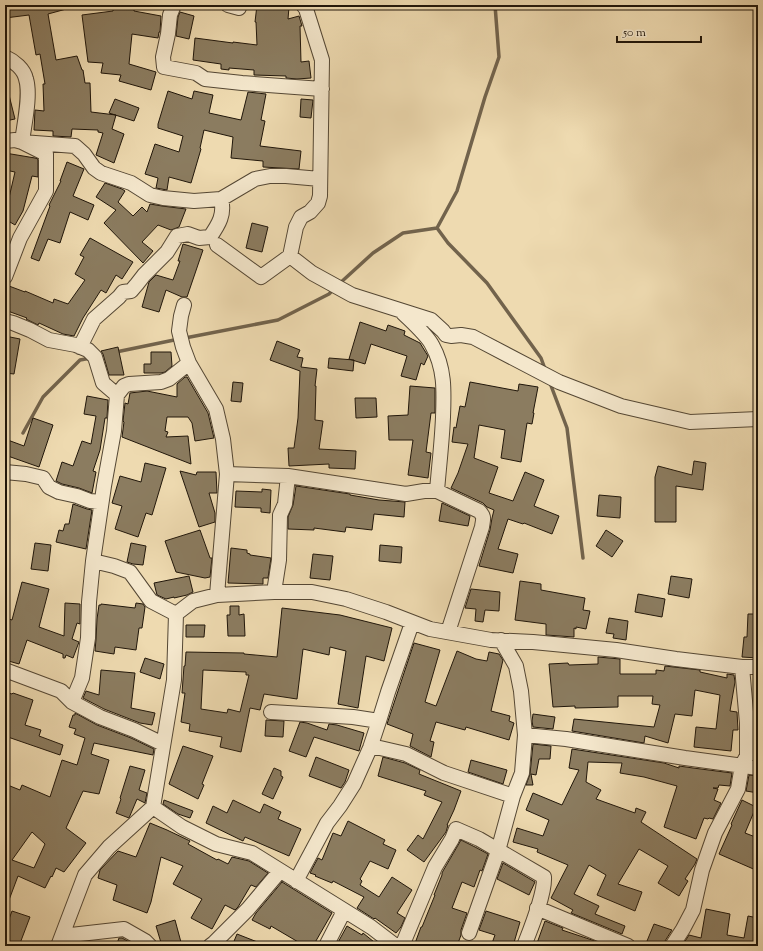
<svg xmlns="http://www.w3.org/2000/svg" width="763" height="951" viewBox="0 0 763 951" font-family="'Sorts Mill Goudy',serif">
<rect width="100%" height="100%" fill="#eedab0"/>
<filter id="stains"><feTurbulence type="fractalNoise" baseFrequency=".005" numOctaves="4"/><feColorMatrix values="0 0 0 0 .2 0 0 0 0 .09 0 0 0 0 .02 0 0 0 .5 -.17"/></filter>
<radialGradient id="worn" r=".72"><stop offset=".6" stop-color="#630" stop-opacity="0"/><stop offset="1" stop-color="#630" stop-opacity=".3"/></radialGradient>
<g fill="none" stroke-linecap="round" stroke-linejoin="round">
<!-- stream -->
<path stroke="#72634c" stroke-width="3.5" d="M437,228L448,243L487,283L541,358L545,369
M437,228L457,191L485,97L499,57L495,5
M339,284L373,253L403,233L437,228
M185,338L278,320L329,294L334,289
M116,352L179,339
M550,383L567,428L583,558
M23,433L43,397L80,360L91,358"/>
</g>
<!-- building -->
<path fill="#8b7c60" stroke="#20160a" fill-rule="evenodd" d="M5,5H70V8L48,14L56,60L77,56L82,70H83L85,83H90L91,112L116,115L112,129L124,134L114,163L96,155L103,133L98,132V130L72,129L71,137L53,136V131L34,130L35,110L44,111L43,84H45L40,54L36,55L29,15L5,18Z
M114,5L134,7V11L161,16L160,32H159L158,38L132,34L129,64L156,72L151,90L119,81L121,75L101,73L103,63L88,62L82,15L113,11Z
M257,5H274L289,7L288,19L299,16L302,26H300L301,62L309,61L311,78L297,79L286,78V76L254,75V70L229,68V70L221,69V64L193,60L195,38L233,43V42L257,45L256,22H255Z
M180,12L194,16L189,39L176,36L178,17Z
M5,91H8L15,119L5,121Z
M168,91L192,99L194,91L213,95L209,113L241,120L248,92L266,94L261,120L265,121L260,146L301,151L299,169L263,167V161L231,158L233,137L204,130L200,148L201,149L191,183L169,177L167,190L156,188L158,178L145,174L155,144L179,152L183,136L158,128V124Z
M115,99L139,108L134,121L109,113Z
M301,99L313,100L311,118L300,117Z
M5,153L35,158L38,159V177L32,176L23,211L15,225L5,219V200L8,202L15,172L5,170Z
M67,162L84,169L73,196L94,205L88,220L70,212L60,243L48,239L39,261L31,258L50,206L49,205L61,181H60Z
M105,183L122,189L125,191L118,202L133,216L142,207L147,212L150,204L162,206L186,209L179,227L171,230L158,225L142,242L153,251L143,263L104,223L116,210L96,197Z
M252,223L268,227L262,252L246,248Z
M90,238L133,262L122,279L116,275L106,293L101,290L83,318L74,336L63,334L39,323L38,325L26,319L27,318L5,310V298L9,286L25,292V291L53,303L54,299L68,304L85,280L75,274L84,257L80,255Z
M183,244L203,250L187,297H182L166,290L159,312L142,307L149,282L156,275L173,280L180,261H178Z
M360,322L386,331L388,325L405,331L404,335L420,343L428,356L424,365L421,363L416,380L401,376L407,356L371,344L365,364L349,359Z
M5,336L20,339L14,374L5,373Z
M277,341L300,350L297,357L303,358L301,367L317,369L315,386H316L315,420L323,421L319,449L356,451L355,469L329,468V464L289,466L288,448H294L298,418L300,371L270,360Z
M118,347L124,375H109L103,354L101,351Z
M151,352H171L172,366L165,372L161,373H144V364H151Z
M329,358L354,360L353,371L328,368Z
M185,377H187L208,413L214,438L195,441L192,423L188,417H167L165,431L168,432L166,437L188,436L191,464L122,437L124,422L123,421L125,403L128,404L130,393L147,391L177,397V384Z
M233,382L243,383L241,402L231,401Z
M470,382L518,391L519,384L538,387L533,413H534L532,424L527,423L521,462L501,458L505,430L479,425L474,458L498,467L489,493L513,501L525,472L544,480L534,506L559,516L552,534L524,523L523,524L508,519L498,549L518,554L513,573L479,566L490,530L492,518L494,510L487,507L483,503L451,488L458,473L468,444L452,442L454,427L456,428L460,406L465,407Z
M410,386L435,388V413H431L426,452L431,453L428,478L408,475L413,440H389L388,416L408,415Z
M87,396L108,400L107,418H105L100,450L93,471L96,472L92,493L79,488L62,484L56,481L62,462L73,466L82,441L91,444L96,416L84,414Z
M355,398H376L377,417L356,418Z
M33,418L53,425L39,467L5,455V439L24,446Z
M694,461L706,463L703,490L676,486V522H655V477L658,466L692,475Z
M145,463L166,468L152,515L146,513L138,537L115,529L122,506L112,503L120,476L141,482Z
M180,471L196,475L197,472H216L217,493H209L215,513V522L199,527Z
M296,486L350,494V495L379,500L405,502L404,517L374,514L372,530L346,527L345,532L314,528V530L288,529V517L293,505Z
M262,489L271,490L270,513L261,512V508L235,507L236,491L262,492Z
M599,495L621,497L620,518L597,516Z
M442,503L470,516L468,526L439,521Z
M73,504L87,509L92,510L86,549L56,542L59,530L63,531L65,524H69Z
M200,530L210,558H212L210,577L205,578L176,572L165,541Z
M606,530L623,541L612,557L596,546Z
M35,543L51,545L48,571L31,569Z
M131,543L146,546L143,565L133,564L127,562Z
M380,545L402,547L401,563L379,561Z
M231,548L247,550V553L250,554V555L271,558L268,578H263V584L228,583Z
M313,554L333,556L330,580L310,578Z
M189,576L193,592L187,595L174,598V597L166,599L157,595L154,583Z
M671,576L692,579L689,598L668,594Z
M520,581L541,584V590L585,598L583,610L590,611L586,629L576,627V629L574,628V637L546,635V624L515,620Z
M22,582L49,589L39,627L64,636L65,603L80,604V624L77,623L72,639L79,642L73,658L66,655L65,658H63V654L27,640L19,664L5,660V635L9,619L12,620Z
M471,589L500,592L499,611L485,610L483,622L475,621L476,609L465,608Z
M638,594L665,599L662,617L635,612Z
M136,603L143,604L145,607L142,628H139L136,650L115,647L114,654L95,651L96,639L97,619L99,605H101V604L135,608Z
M230,606H239V615L244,614L245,636H228L227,615H230Z
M282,608L340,615L392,628L384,661L366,656L358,708L338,704L346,651L330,647L329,655L303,649L297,699L264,694L260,710L250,708L241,752L220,747L222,737L189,731L190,724L181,722L185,693H182L184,666H185L186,652L244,653V654L277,657ZM203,670L246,672V675H249L240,712L228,709L227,713L201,709Z
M748,614H758V658L742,657L744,637H747Z
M609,618L628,621L626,640L613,638L614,634L606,633Z
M186,625H205L204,637H186Z
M414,643L440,650L425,702L436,706L457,651L476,659L487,661L489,652L499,654L503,660L491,711L510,716L509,721L514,723L509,740L466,727L465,730L436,722L430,741L434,742L431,757L410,746L413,734L387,724Z
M598,657L620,659V674H656V670L664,671L665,666L700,670V672L727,678V674L734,675L735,682L730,711L737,712L738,730H733L731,751L694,747L696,727L716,729L720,695L695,690L692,716L675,714L668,743L645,736L644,743L572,731L574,719L654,727L660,705L652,704L653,696H618V707L575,708V706L553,707L549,664L568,663L569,665L598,664Z
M145,658L164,664L160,679L140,672Z
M101,670L135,673L131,708L155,713L152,725L140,723L104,709L83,698L86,691L99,695Z
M5,692L12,694L13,693L33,700L25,725L41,730L39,736L63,745L60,755L5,736Z
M75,713L97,725L131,738L154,749L153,755L94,743L91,754L109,760L99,794L83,791L66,828L86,843L64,872L56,868L52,877L51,876L45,888L18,876L6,908H5V784L20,790L22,785L50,797L62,760L77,765L85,738L74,734L76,729L69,727L73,715H75ZM32,832L45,844L34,868L12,860Z
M533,714L555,717L553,729L533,727L532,721Z
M266,720L284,721L283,737L265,736Z
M300,722L307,723L327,730L329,724L337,725L364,733L359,751L314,737L306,757L289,751Z
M533,744L551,746L550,759H539L536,775L531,774L533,785H526L530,774Z
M183,746L213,756L202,784L204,785L198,799L169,784Z
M572,749L664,763L679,768V766L693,768L732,773L730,786L719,785L718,788H713L718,789L714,800L721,803L713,819L709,818L708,819L704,818L696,839L664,827L677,786L644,777L620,773L622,763L588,762L586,782L601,790L596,799L635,813L636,808L646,812L641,822L697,859L695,864L685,879L688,881L679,896L658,883L668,866L639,849L618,884L642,892L635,911L597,895L606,875L589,865L574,894L599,906L595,914L625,926L622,934L571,913L573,910L551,898L568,865L537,852L538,849L513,842L517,828L543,836L549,820L526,810L533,793L562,805L579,770L569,768Z
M316,757L349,770L345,782L341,788L309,776Z
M383,757L405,763L420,770L419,774L461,791L454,810L447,825H448L446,832L424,862L407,850L418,835L423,839L442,802L424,795L426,791L378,776Z
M471,760L507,770L503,784L468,772Z
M130,766L145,770L139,790L147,793L145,803L137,799L129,818L116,813L121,799L120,798Z
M274,768L281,771V776L283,777L273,799L262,794Z
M749,775L758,776V793L746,791Z
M164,800L193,811L190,818L178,814L163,804Z
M233,800L260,813L264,804L281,812L278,819L301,829L289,856L245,837L243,841L206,823L213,806L227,813Z
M742,800L756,807L745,833L758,838V871L719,854L732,825L731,824Z
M348,821L385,840L383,844L396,850L388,869L370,861L360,879L362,881L360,885L379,897L392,877L412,890L397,913L405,918L401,927L396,933L375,918L374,919L357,908L364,897L333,881L332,883L315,876L316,875L310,873L318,858L322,860L333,833L341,836Z
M150,823L167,830L190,841L188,844L217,860L218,859L228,864L232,857L249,861L268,873L256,887L251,885L238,907L235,910L225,905L212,929L191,918L202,899L173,884L183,866L161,857L151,902L147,913L113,900L117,885L98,878L100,870L118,851L136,857Z
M461,840L475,847L488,854L482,871L480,870L474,887L462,882L452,908L467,913L461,930V935L457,946H414L421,927H422L435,895H434L442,875V873L443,871Z
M503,863L535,882L529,895L497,879Z
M282,882L332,913L313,946H305L271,926L270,929L252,920L256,913Z
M706,909L730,914L727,935L744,938L748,916L758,918V946H682L689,935L701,938Z
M12,911L30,917L19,946H8L5,945V930Z
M486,911L520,922L513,946H491L495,935L479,930Z
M175,920L182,946H162L156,926Z
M545,921L563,928L562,930L592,940L604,945V946H536Z
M654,924L672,930L665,941L664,946H659L647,941Z
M347,926L362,935L363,933L379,946H336Z
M237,934L265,945V946H232Z
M119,938H122L135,945V946H116Z"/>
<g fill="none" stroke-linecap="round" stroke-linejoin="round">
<defs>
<path id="minor" d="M174,5L170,15L168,34L163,57L164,67L196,73L205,79L242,83L322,89
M228,5L239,8
M5,57C14,61 24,69 26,79C31,95 24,125 22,142L75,146L84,154L94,168L101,173L131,183L150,195L163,198L194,201L221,199L255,179L270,176H286L320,179
M5,141L15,140L22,142L46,154V191L20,238L5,277
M217,245L261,277L290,256L312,273L352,295L431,320L443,331L446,335L451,336L461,335L473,337L559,382L621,406L690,422L758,419
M290,256L296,227L301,217L310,212L318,203L320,196L322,60L306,9L303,5
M184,305L181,316L179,331L183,347L189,363L216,409L223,439L227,474L217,595
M403,313C411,321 427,335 432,345C445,368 444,391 443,417C442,442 439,466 437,491
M5,321L13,323L30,330L49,340L76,345L88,350L95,357L103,383L117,395
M80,347L94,319L119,297L123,292L131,291L137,284L144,275L167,252L177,236L188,234L199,238L210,237C219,224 225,214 221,199
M5,472L26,474L43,478L49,487L59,492L77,496L90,501L101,502
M227,474L288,476L406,494L424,491H437L479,511C485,517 483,519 482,527L448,632
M93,561L114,566L130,572L151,601L176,614
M274,592L279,560L280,515L285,504L288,476
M176,614L193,601L217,595L274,592H312L346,599L386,612L430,629L491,640L533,642L616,650L676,659L742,667H758
M5,670L61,691L72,702L100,717L134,730L163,744
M72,702L82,678L88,638L89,602L93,561L104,486L114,431L117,395L124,386L129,384L161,382L169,379L189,363
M271,712L353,717L379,721
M525,735L566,739L685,758L758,768
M370,748H380L406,754L444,773L513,796
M153,807L182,827L216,844L252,853L371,927L396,946
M296,881L327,823L340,806L354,784L370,748L379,721L388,692L412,623
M537,908L628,946
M469,933L498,851L513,796L522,773L525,735L521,691L516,666L501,640
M62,936L124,929L145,941L150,946
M58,946L85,875L109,847L153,807L174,680L176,614
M210,946L214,943L248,909L280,871
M326,946L344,911
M402,946L435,867L452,839L456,829L479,839L544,877C545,894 531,928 524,946
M672,946L683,929L693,910L702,870L715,833L738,789L742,765L747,756V723L742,667"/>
</defs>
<!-- minor casing -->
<use href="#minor" stroke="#544734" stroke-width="16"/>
<!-- minor -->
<use href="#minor" stroke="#f4e7cc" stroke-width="14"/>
</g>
<!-- margin -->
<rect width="763" height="951" fill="none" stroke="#eedab0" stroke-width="20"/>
<rect x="6" y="6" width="751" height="939" fill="none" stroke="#20160a" stroke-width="2"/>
<rect x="10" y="10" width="743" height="931" fill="none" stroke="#20160a"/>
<!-- scale -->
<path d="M617 36v6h84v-6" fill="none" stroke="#20160a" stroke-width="2"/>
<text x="623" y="36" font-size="12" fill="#20160a" stroke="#f4e7cc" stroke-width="3" paint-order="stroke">50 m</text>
<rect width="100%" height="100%" filter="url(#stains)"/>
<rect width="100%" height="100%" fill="url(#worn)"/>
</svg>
